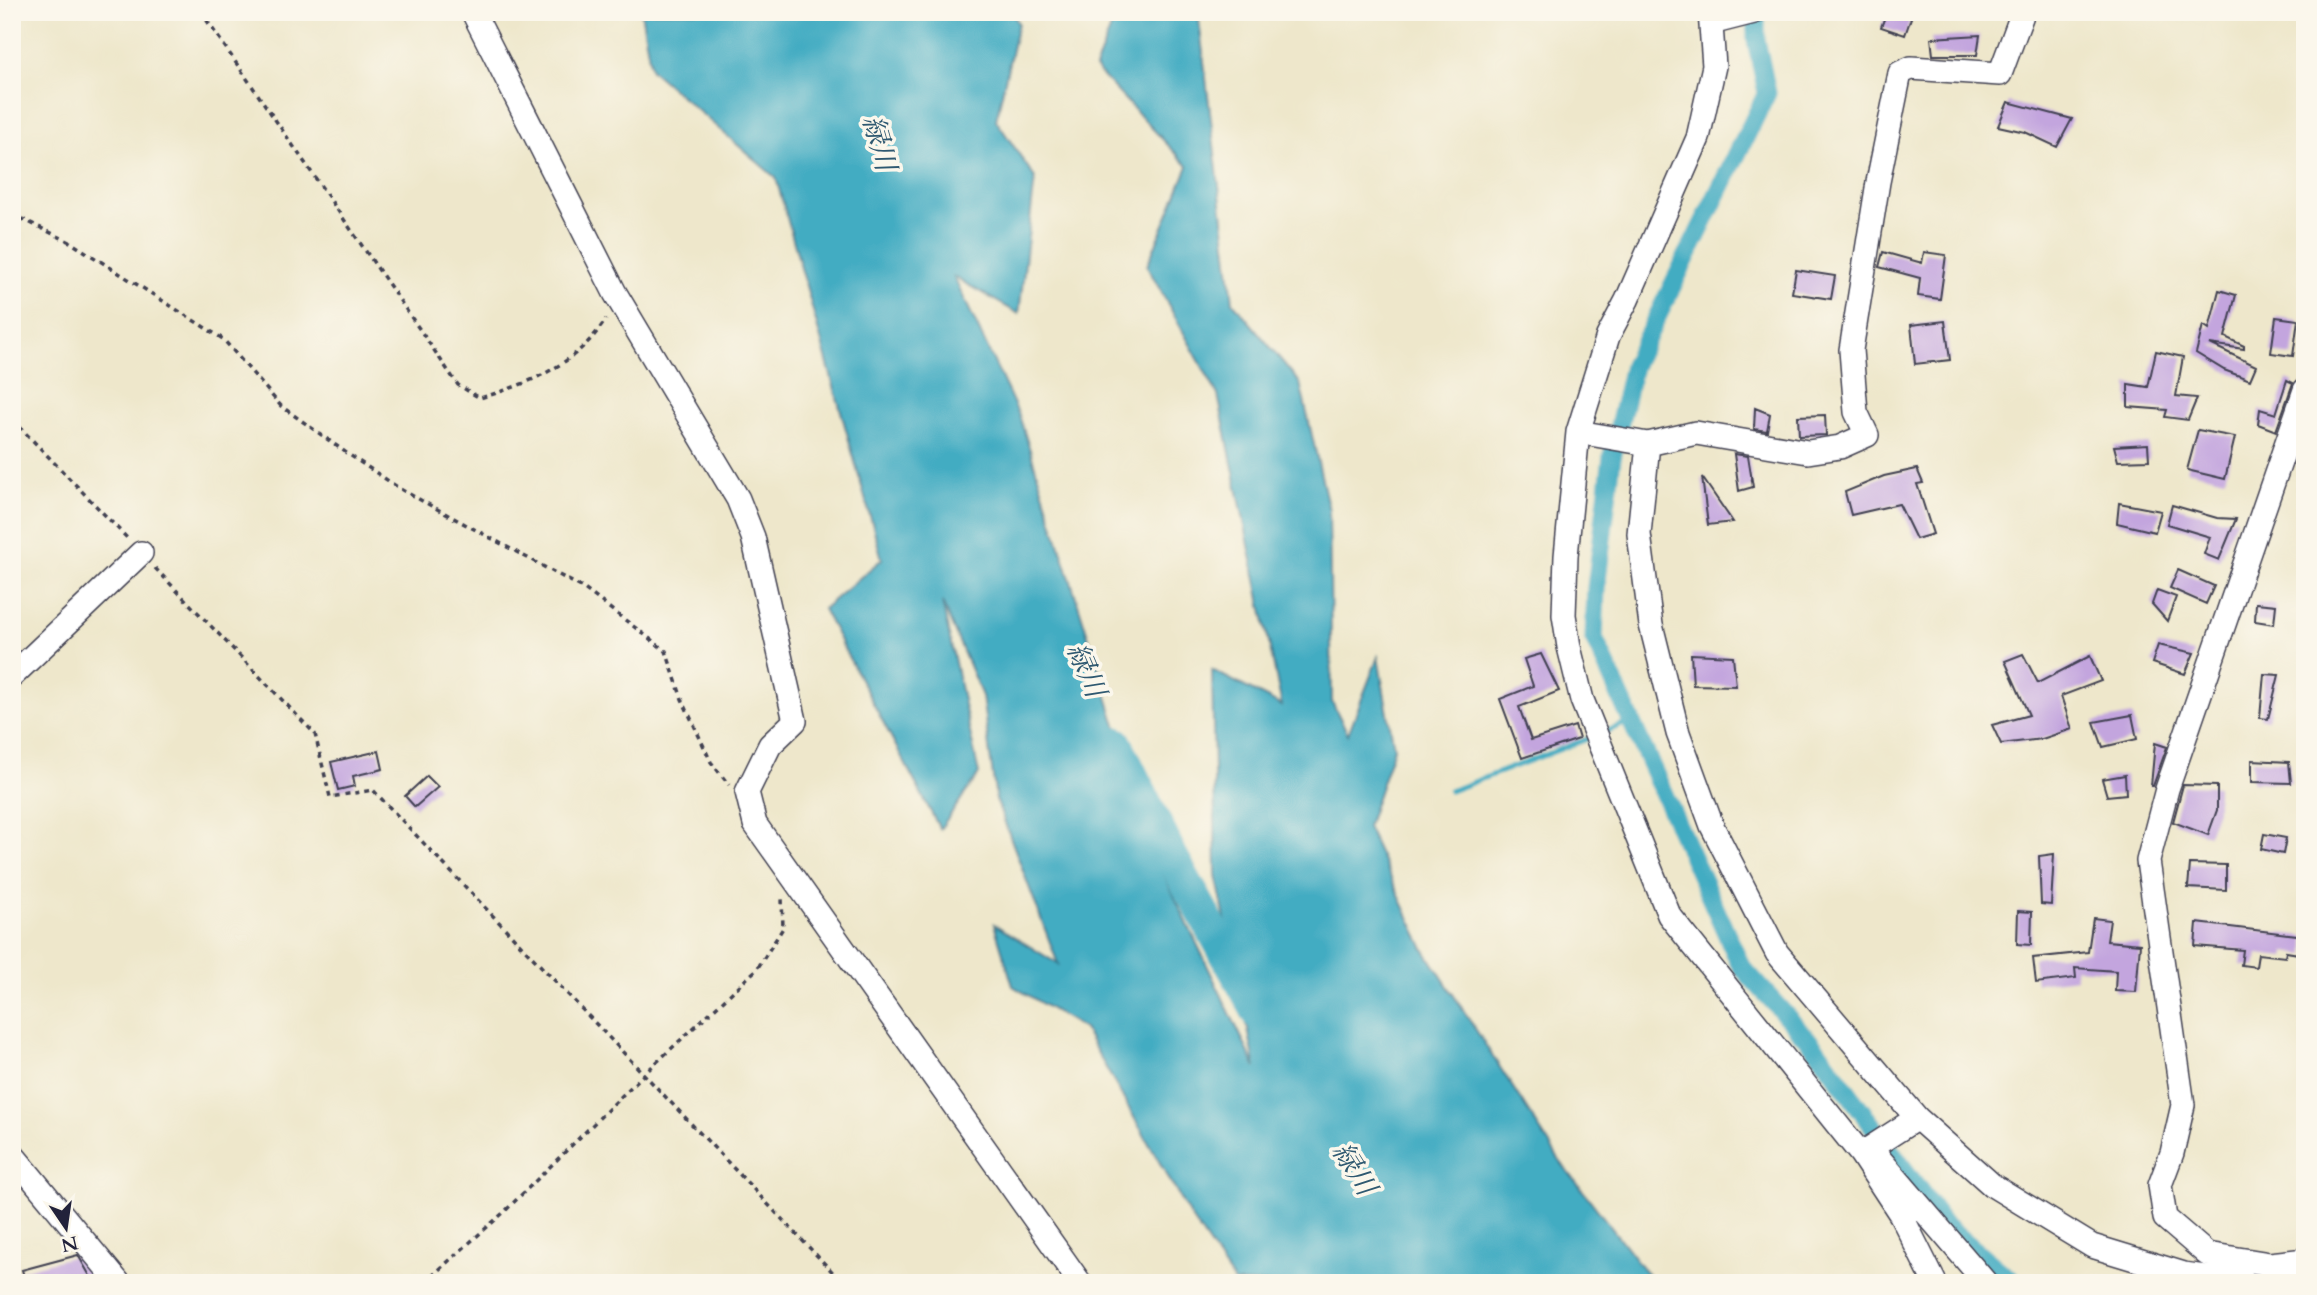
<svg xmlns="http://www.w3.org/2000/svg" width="2317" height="1295" viewBox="0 0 2317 1295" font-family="Cardo,'Noto Serif JP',serif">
<rect width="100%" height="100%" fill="#fbf7ec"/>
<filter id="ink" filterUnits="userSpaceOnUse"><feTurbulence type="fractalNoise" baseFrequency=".0143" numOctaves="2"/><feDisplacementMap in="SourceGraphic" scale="14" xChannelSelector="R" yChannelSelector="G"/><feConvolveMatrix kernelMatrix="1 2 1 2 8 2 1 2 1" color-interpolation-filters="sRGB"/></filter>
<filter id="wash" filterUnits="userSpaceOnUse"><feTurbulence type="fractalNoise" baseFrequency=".00686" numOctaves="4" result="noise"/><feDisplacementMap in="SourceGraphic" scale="28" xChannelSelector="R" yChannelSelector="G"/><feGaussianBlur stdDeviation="1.57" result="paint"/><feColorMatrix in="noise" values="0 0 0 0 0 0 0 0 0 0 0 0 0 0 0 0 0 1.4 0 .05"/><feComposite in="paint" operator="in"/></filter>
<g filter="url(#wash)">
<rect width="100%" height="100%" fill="#eee7cb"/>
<!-- water -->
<path fill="#43acc2" stroke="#32677e" stroke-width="2" d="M641,12H1012L1018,23L996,120L1035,178L1019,314L954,277L1019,415L1160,866L1256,1068L1216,875L1212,670L1282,706L1218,395L1147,266L1188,166L1095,68L1117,12H1198L1233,302L1300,383L1329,510L1332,702L1348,734L1378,657L1394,748L1367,827L1424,949L1560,1161L1654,1283H1235L1190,1216L1084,1029L1013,986L994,924L1058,964L996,799L982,696L942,602L979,774L940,829L823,609L882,559L776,178L651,70Z"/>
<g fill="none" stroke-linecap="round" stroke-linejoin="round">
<!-- stream -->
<path stroke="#43acc2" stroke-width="5" d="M1602,733L1632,721
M1450,791L1590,738"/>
<!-- canal -->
<path stroke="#43acc2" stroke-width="19" d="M1756,12V40L1767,93L1633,366L1612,457L1596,588L1594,638L1741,966L1818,1051L1944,1224L2014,1283"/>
<!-- river -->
<path stroke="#43acc2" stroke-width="33" d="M1116,743L1171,855L1259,1014"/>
</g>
<g id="blocks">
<!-- building -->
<path fill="#c3a5de" d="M1887,12H1913L1905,35L1881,27Z
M1980,35L1977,55H1933L1931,38Z
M2008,102L2072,119L2057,147L2025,132L1998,126Z
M1883,252L1922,263L1924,252L1946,255L1940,299L1918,296L1920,278L1879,267Z
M1796,270L1835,276L1831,299L1792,293Z
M2219,290L2236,295L2225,337L2244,346V349L2210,344L2256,366L2250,380L2224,370L2196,353L2203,325L2209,329Z
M2276,317L2298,320L2293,356L2271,353Z
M1945,321L1950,360L1915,364L1911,325Z
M2156,351L2183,357L2176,396L2197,398L2188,420L2165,417L2167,410L2128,407V384L2148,387Z
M2287,380L2293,383L2276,431L2258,424L2260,409L2276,414Z
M1755,408L1770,414L1767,431L1754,429Z
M1825,415L1826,435L1799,436L1798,416Z
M2198,430L2235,437L2225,479L2187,470Z
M2148,444L2149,460L2118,461L2114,446Z
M1734,454L1748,456L1753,487L1739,491Z
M1917,469L1923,483L1917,484L1933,534L1916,539L1899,504L1851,515L1845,492L1884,476Z
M1702,477L1733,522L1708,525Z
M2119,503L2161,511L2155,532L2117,523Z
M2172,505L2217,518L2236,519L2219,560L2204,554L2210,537L2167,524Z
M2178,570L2214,586L2206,604L2170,588Z
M2157,590L2176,597L2167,621L2152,604Z
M2256,603L2276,605L2274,624L2255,621Z
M2158,645L2194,653L2185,674L2152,663Z
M1541,654L1559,691L1519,707L1531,740L1575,726L1579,739L1522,758L1500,699L1533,686L1524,659Z
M1691,654L1733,656L1736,686L1693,685Z
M2023,654L2038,683L2090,656L2101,681L2061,696L2072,729L2042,739L2001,744L1992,725L2029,715L2005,661Z
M2264,674L2279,675L2268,719L2260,718Z
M2132,715L2137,739L2103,747L2094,722Z
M2155,743L2167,747L2153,786H2151Z
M379,751L383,769L353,776L355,786L338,790L331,762Z
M2252,760L2289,762L2291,783L2252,782Z
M2125,775L2126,794L2107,796L2102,779Z
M427,776L438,787L415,807L405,796Z
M2183,785L2217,786V810L2208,835L2173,822Z
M2264,834L2286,838L2283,854L2261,849Z
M2054,854L2051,905L2041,904L2039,856Z
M2190,864L2226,865V890L2188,888Z
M2018,911L2032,912L2031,945L2017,944Z
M2093,918L2110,920L2107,941L2140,944L2136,992L2115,991L2116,971L2075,968L2076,978L2036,983L2033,958L2088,952Z
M2197,923L2305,936V955L2286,952L2285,957L2258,954L2256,967L2241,965L2243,950L2195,946Z
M78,1255L94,1283H26L22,1270Z"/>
</g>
</g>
<g filter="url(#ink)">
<use href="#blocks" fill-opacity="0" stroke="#414051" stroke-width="2"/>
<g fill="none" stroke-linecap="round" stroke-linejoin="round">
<defs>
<path id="minor" d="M473,12L615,293L738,499L753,537L795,721L770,745L747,792L755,824L1080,1283
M1710,12L1714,66L1698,138L1627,300L1608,336L1578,432L1566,556L1564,615L1569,647L1582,700L1669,915L1861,1154L1901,1215L1935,1283
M1711,23L1754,12
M2305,390L2167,789L2148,861L2183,1105L2172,1153L2160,1185L2165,1218L2207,1254L2270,1264L2305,1260
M1578,432L1648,444L1696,433L1808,452L1840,447L1867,435L1856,412L1851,350L1878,182L1900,73L1911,68L2000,74L2023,12
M1648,444L1639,534L1651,625L1678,733L1712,826L1777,953L1917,1118L1992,1185L2092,1246L2184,1274L2246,1283
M12,676L141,553
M12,1154L119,1283
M1861,1154L1917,1118
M1878,1157L1986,1283
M2280,1283L2305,1281"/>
</defs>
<!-- minor casing -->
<use href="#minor" stroke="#414051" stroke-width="26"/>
<!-- path -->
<path stroke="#414051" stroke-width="3.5" stroke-dasharray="5 5" stroke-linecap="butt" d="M201,12L458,385L480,398C529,384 578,364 606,319
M12,214L70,242L223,339L281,406L348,454L402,490L583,588L666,651L682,699L711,762L729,785
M12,419L128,539
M155,568L315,734L330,797L373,790L843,1283
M424,1283L502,1214L644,1074L757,969L783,928L782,898"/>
<!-- minor -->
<use href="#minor" stroke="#fff" stroke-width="23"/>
</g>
</g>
<g text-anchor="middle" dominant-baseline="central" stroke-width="7" stroke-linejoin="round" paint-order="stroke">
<!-- water labels -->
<g font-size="28" font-style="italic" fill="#2f5971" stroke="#fbf7ec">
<text transform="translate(879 143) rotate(74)">緑川</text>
<text transform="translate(1086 670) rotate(67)">緑川</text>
<text transform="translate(1354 1169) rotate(58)">緑川</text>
</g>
</g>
<!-- margin -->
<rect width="2317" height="1295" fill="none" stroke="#fbf7ec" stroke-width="42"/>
<!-- north arrow -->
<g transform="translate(66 1228) rotate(167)" stroke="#fbf7ec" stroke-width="5" paint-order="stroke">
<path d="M0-5L12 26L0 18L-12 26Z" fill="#22223b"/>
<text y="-10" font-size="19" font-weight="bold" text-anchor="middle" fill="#22223b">N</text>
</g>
</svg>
